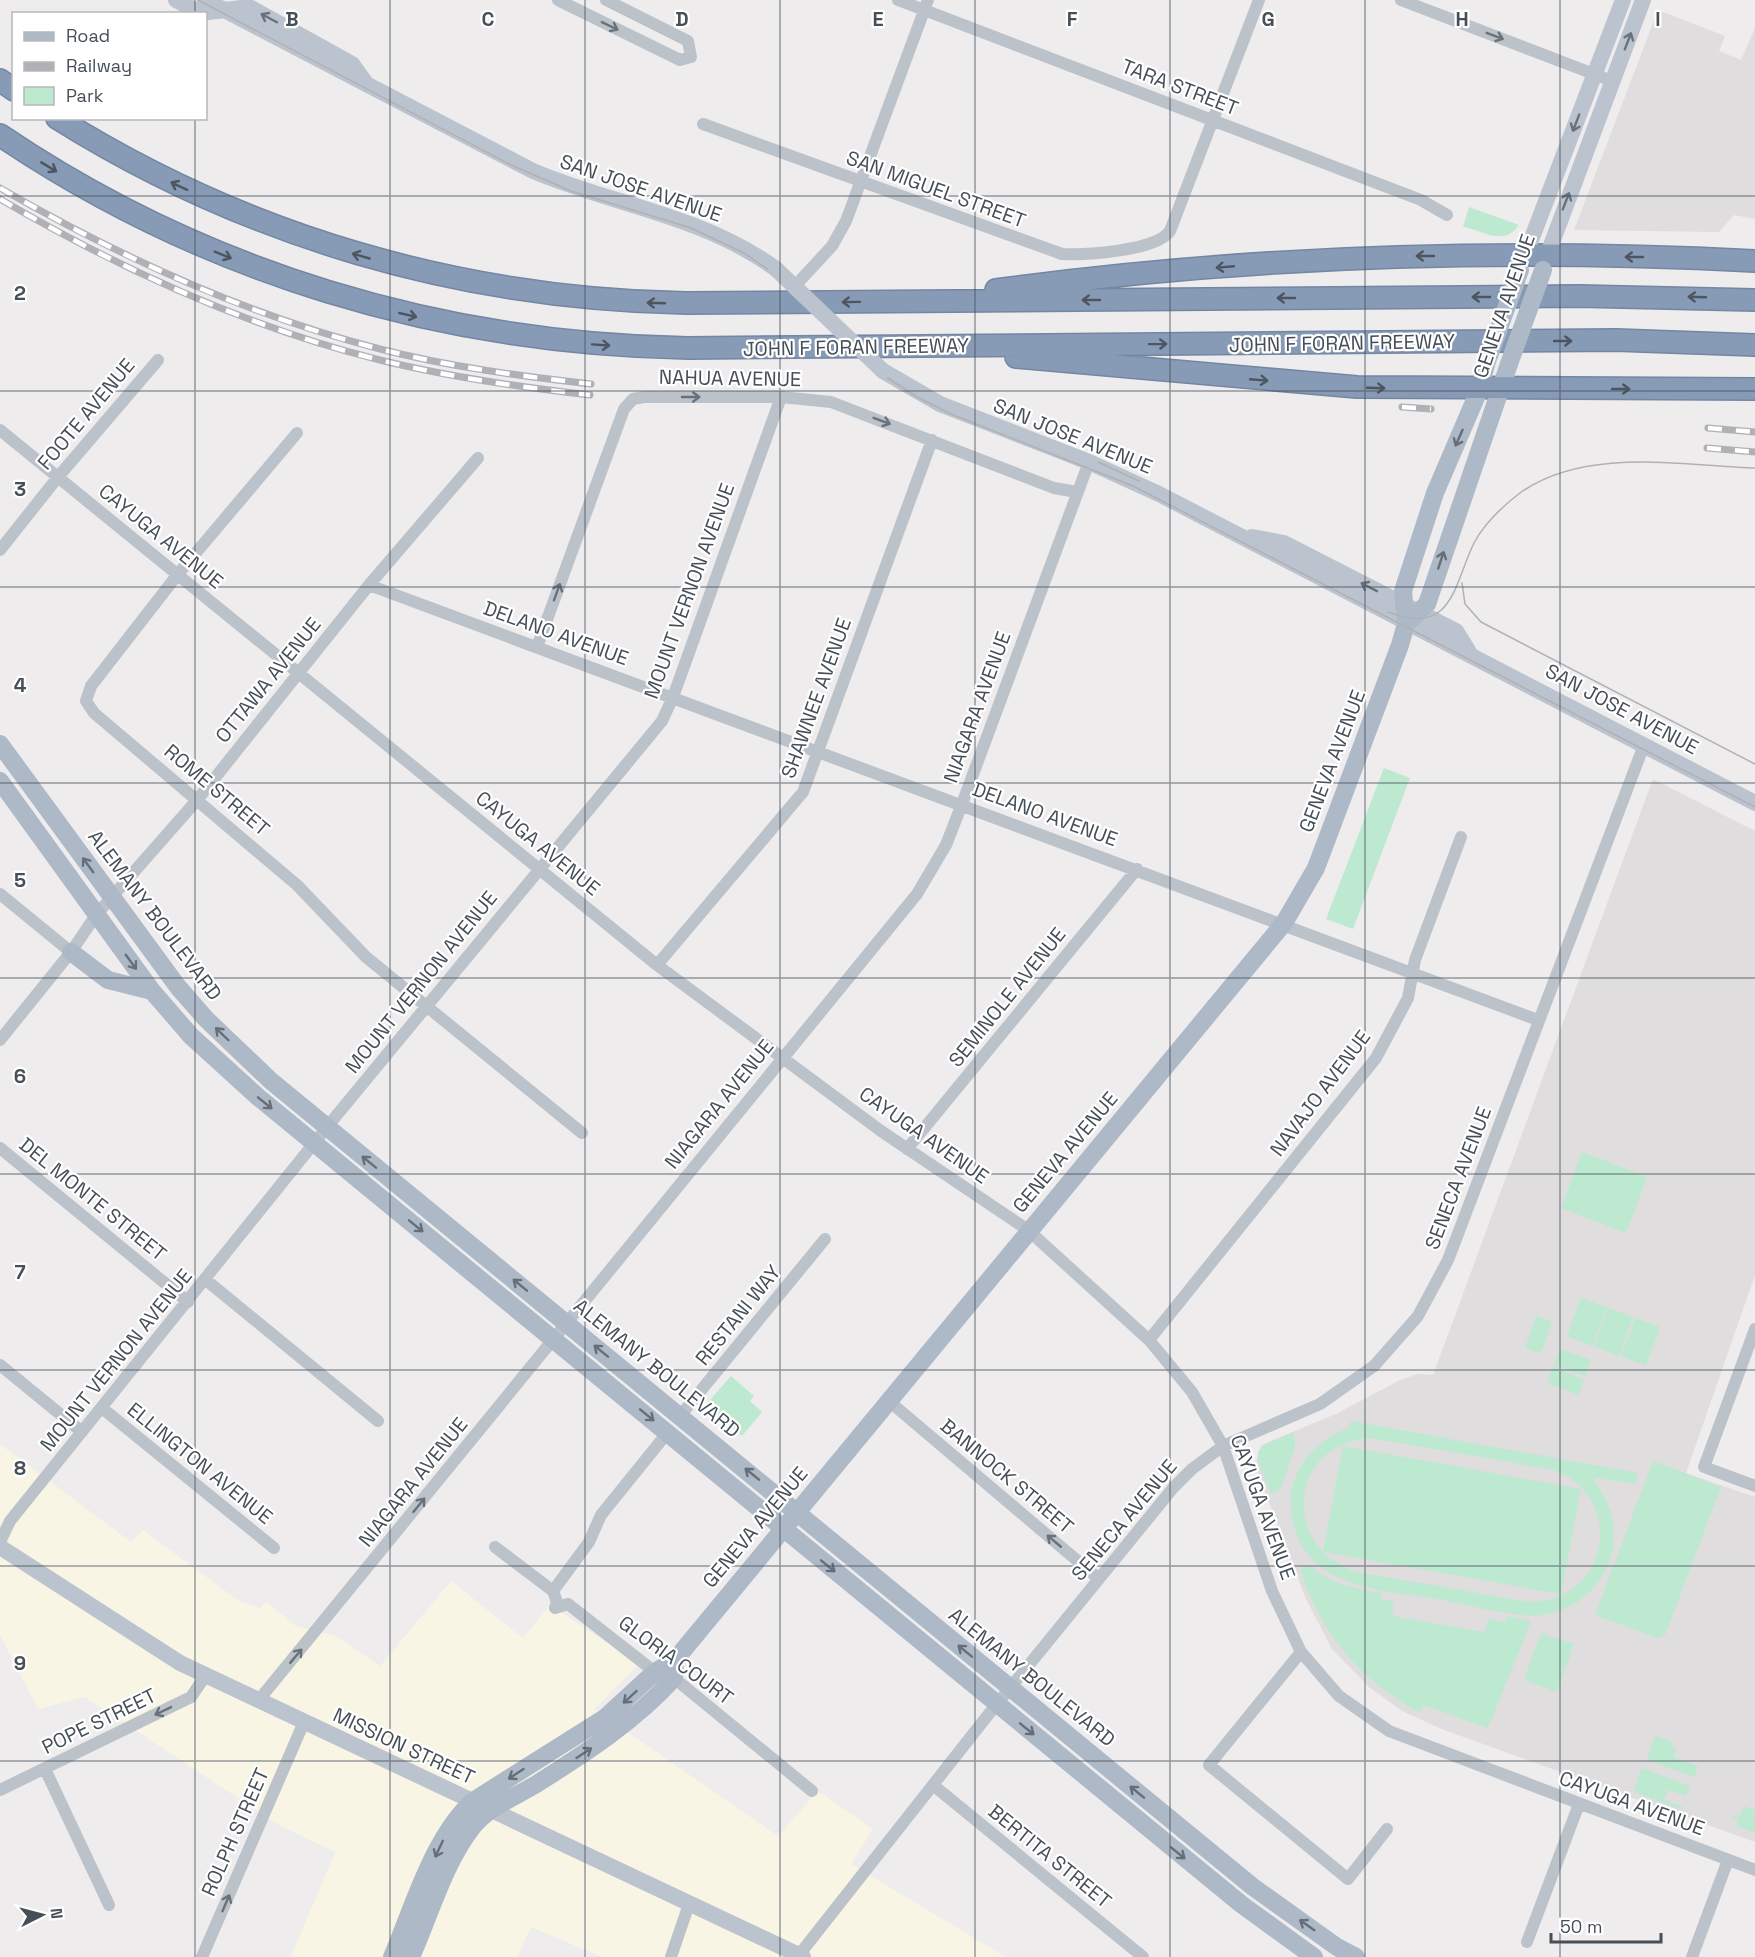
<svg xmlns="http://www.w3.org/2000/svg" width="1755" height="1957" viewBox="0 0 1755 1957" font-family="'Space Grotesk',sans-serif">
<rect width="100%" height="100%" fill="#eeecec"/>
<!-- commercial -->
<path fill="#f9f5e5" d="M0,1444L131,1542L143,1530L239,1601L260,1608L266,1601L296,1626L336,1636L380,1666L451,1581L523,1638L550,1605L639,1664L594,1709L778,1836L818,1791L873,1829L851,1864L1006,1957H602L531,1927L517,1957H291L335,1852L279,1825L85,1697L38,1709L0,1635Z"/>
<!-- education -->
<path fill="#dfdddd" d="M1658,10L1725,36L1719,51L1741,60L1755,28V219L1734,215L1719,232L1574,230Z
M1653,779L1755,831V1275L1686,1473L1755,1497V1842L1444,1730L1402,1711L1369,1687L1332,1649L1306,1599L1255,1466L1261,1445L1336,1414L1400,1380L1418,1374L1433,1375Z"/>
<!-- green -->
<path fill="#bde9d1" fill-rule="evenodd" d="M1469,207L1519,225C1503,247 1485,231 1463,227Z
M1384,768L1410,778L1353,929L1326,919Z
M1582,1152L1647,1177L1626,1233L1561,1208Z
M1581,1298L1607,1307L1592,1346L1567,1336Z
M1608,1308L1633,1317L1619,1356L1594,1346Z
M1536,1316L1552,1322L1541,1353L1525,1348Z
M1635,1318L1660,1327L1646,1366L1621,1356Z
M1560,1349L1591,1360L1585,1376L1554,1365Z
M1553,1367L1584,1379L1579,1395L1547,1383Z
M731,1376L754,1396L750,1401L762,1412L742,1436L705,1406Z
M1351,1421L1638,1473L1636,1484L1595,1478V1482C1638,1538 1604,1609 1536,1616C1503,1615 1469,1605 1437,1599C1386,1590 1317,1590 1296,1533C1291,1519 1289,1503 1292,1488C1300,1458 1321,1438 1349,1428ZM1370,1438L1549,1469C1628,1491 1611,1603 1529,1602L1357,1572C1280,1548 1288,1444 1370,1438Z
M1294,1432L1295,1448L1280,1490L1271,1493L1258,1461V1452L1264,1445Z
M1343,1446L1581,1489L1561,1594L1323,1552Z
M1653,1461L1721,1487L1665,1635L1658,1638L1595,1615Z
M1310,1565C1328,1584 1357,1589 1382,1593L1381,1599L1394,1602L1392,1616L1485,1632L1488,1619L1506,1622L1507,1616L1531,1621L1488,1728L1423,1705L1420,1712L1415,1710C1358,1678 1321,1632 1300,1570Z
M1541,1633L1574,1644L1557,1692L1524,1680Z
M1655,1736L1673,1742L1672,1747L1676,1749L1673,1757L1698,1766L1694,1777L1647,1760Z
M1641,1768L1690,1786L1686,1796L1668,1790L1664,1800L1683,1807L1682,1810L1634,1792Z
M1744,1806L1755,1810V1833L1737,1826L1738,1821L1733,1819L1734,1816L1739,1818Z"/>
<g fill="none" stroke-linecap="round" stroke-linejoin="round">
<defs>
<path id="motorway" d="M0,80L14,90
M57,118C247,237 462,299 686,303L1579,296L1755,300
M0,135C204,273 442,344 688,348L1616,340L1755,345
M996,290C1247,256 1502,248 1755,261
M1016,357L1357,387L1755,389"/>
</defs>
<!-- motorway casing -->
<use href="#motorway" stroke="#7386a2" stroke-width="24"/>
<!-- minor -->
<path stroke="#bbc2ca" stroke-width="12" d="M558,0L680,60L691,57L688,41L606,0
M898,0L1421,200L1447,215
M1401,0L1612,81
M703,124L1062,254C1086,255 1156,251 1170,231L1259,0
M795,286L832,246L846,221L928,0
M0,430L657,965L881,1131L1028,1230L1149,1340L1192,1392L1223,1446L1272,1591L1301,1652L1339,1696L1389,1731L1755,1870
M297,433L178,574L91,686L86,701L94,713L297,885L366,957L582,1133
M0,550L58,477L158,360
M369,585L1538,1020
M537,647L624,409L633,399L644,397H781L831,402L1054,488L1077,492
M0,894L71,952
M657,965L803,792L932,440
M0,1040L71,952L96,915L198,799L369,585L478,458
M0,1148L188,1302
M907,1149L1137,869
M206,1280L378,1421
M1755,1329L1704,1467L1755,1486
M1149,1340L1376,1058L1408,998L1415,960L1461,837
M0,1365L82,1432
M890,1402L1099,1579
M102,1408L274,1548
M680,1416L825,1239
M0,1542L10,1521L327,1127L662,721L673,697L781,397
M495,1547L553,1591L589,1542L601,1515L668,1432
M553,1591L557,1602L555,1608L568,1604L655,1672L674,1678L812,1791
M1301,1652L1209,1765L1348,1879L1387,1829
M258,1701L917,894L946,845L962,804L1089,462
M45,1769L109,1905
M933,1785L1143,1957
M0,1790L191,1697L206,1675
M1527,1942L1579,1804
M799,1955L988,1715L1173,1488L1192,1469L1223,1446L1320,1404L1374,1366L1418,1316L1448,1260L1644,745
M202,1957L304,1722
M671,1957L689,1904
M1692,1957L1728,1860"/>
<!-- secondary -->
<path stroke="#bbc3ce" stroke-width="16" d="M176,0L200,13L249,7L352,64L365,82
M205,0L533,171C613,205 704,216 776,269
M1525,256L1623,0
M1547,256L1643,0
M883,371L940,404L1089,462L1159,494L1755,803
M1252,537L1284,543L1456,631L1469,652
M0,1547L180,1663L803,1957"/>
<!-- primary -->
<path stroke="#aeb9c8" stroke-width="18" d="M1406,624L1427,604L1509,364
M0,744L178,987L206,1019L271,1081L1253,1887L1337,1947L1356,1957
M0,781L152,991L191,1036L258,1097L1241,1904L1314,1957
M71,952L108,980L152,991
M392,1957C413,1908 433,1837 473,1801L606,1717L655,1672L675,1660L1284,923L1316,868L1400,645L1406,624L1403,591L1435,493L1480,388L1486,364
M411,1957C429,1917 444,1864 471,1829C487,1807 516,1797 538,1783C587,1752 635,1721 674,1678L675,1660"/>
<!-- motorway -->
<use href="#motorway" stroke="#889bb6" stroke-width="21"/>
<!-- tram -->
<path stroke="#afb1b6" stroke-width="1.5" d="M198,0L511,165L571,191L691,228L744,253L782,279L877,371L917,397L951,414L1133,486L1755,807
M1098,462L1139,481
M1462,583L1465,604L1481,622L1755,764
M1388,612C1453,637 1453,586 1474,543C1484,524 1503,506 1520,493C1584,447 1680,465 1755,468"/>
<defs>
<path id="rail" d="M0,188C120,257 246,315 380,349C450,367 520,376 591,384
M0,199C118,268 247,327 380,360C449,377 519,387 590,395
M1402,407L1431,409
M1708,428L1755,432
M1707,448L1755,452"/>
</defs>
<!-- rail casing -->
<use href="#rail" stroke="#afb1b6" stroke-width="7"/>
<!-- rail -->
<use href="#rail" stroke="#fff" stroke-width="4.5" stroke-dasharray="14" stroke-linecap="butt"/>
<!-- secondary-bridge -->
<path stroke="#bbc3ce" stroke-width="16" d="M776,269L883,371"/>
<!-- primary-bridge -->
<path stroke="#aeb9c8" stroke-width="18" d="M1486,364L1520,270
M1509,364L1543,270"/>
</g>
<!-- one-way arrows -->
<defs><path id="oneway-shaft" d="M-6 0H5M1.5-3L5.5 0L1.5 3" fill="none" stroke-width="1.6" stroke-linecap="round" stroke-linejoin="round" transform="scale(1.5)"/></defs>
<g stroke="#69717b">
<use href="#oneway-shaft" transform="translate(269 18) rotate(-152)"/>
<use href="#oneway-shaft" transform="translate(1628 41) rotate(-69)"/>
<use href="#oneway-shaft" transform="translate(1576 123) rotate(111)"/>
<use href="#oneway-shaft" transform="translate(1566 201) rotate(-69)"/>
<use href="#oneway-shaft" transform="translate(1369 587) rotate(-153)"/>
</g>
<g stroke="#69717a">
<use href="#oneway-shaft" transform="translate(610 26) rotate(26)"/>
<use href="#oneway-shaft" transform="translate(1495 36) rotate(21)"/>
<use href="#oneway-shaft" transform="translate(691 397)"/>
<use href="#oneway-shaft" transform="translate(882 421) rotate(21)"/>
<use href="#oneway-shaft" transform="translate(557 592) rotate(-70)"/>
<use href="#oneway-shaft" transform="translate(419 1505) rotate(-51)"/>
<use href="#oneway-shaft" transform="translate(1054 1541) rotate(-140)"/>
<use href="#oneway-shaft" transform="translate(296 1656) rotate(-50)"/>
<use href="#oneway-shaft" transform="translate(163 1711) rotate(154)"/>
<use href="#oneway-shaft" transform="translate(226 1903) rotate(-67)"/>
</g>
<g stroke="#4d5660">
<use href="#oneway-shaft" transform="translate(49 167) rotate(31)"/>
<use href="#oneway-shaft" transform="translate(179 186) rotate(-155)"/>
<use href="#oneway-shaft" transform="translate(223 255) rotate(22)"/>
<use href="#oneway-shaft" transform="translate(361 256) rotate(-164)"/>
<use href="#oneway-shaft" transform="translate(1425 256) rotate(180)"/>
<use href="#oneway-shaft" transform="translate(1634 257) rotate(-180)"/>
<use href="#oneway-shaft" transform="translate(1225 267) rotate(175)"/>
<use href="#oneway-shaft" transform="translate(1481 297) rotate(180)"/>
<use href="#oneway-shaft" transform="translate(1697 297) rotate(-178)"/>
<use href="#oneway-shaft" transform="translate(1286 298) rotate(180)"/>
<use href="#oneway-shaft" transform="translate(1091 300) rotate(180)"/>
<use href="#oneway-shaft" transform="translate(851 302) rotate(179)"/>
<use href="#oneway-shaft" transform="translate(656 303) rotate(-178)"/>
<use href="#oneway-shaft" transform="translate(408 315) rotate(13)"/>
<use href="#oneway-shaft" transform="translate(1563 341)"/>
<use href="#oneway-shaft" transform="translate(1158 344) rotate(-1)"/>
<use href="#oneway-shaft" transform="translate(601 345) rotate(4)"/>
<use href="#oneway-shaft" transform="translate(1259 380) rotate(5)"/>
<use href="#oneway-shaft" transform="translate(1376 388) rotate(2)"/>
<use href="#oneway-shaft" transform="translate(1621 389)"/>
</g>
<g stroke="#656e79">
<use href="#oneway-shaft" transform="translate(1459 438) rotate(114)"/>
<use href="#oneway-shaft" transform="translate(1441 560) rotate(-72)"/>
<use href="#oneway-shaft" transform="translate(88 865) rotate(-126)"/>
<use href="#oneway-shaft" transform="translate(131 962) rotate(54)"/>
<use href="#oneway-shaft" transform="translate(222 1034) rotate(-136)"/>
<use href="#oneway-shaft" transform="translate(265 1103) rotate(39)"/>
<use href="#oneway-shaft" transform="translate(369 1162) rotate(-141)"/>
<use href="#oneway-shaft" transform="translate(416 1226) rotate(39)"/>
<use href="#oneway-shaft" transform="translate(520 1285) rotate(-141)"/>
<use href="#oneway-shaft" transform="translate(601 1351) rotate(-141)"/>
<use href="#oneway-shaft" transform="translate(647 1415) rotate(39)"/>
<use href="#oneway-shaft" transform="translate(752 1474) rotate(-141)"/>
<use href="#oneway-shaft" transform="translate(828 1566) rotate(39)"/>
<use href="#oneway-shaft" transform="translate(965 1651) rotate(-141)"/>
<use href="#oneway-shaft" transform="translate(630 1697) rotate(138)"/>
<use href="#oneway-shaft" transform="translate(1027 1729) rotate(39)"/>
<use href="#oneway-shaft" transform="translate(584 1753) rotate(-33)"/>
<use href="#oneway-shaft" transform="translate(516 1774) rotate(147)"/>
<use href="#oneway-shaft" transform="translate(1137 1792) rotate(-141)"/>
<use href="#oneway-shaft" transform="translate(439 1849) rotate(115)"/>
<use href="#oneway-shaft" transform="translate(1178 1853) rotate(39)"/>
<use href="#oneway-shaft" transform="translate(1307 1925) rotate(-145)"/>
</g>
<!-- grid -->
<path fill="none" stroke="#464e57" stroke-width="1.5" stroke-opacity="0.55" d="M195,0V14M390,0V1957M585,0V1957M780,0V1957M975,0V1957M1170,0V1957M1365,0V1957M1560,0V1957M195,118V1957M0,196H1755M0,391H1755M0,587H1755M0,783H1755M0,978H1755M0,1174H1755M0,1370H1755M0,1566H1755M0,1761H1755"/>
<g text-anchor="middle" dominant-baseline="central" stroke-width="4.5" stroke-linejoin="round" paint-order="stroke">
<!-- street labels -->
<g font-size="20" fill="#464e57" stroke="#fff">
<text transform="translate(1180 87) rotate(21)">TARA STREET</text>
<text transform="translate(641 188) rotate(19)">SAN JOSE AVENUE</text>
<text transform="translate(936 189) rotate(20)">SAN MIGUEL STREET</text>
<text transform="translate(1504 306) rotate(-71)">GENEVA AVENUE</text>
<text transform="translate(1342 343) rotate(-1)">JOHN F FORAN FREEWAY</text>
<text transform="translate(856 347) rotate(-1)">JOHN F FORAN FREEWAY</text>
<text transform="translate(730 378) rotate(1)">NAHUA AVENUE</text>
<text transform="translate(86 414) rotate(-50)">FOOTE AVENUE</text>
<text transform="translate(1073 436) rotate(22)">SAN JOSE AVENUE</text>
<text transform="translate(161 536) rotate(39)">CAYUGA AVENUE</text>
<text transform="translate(689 591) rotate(-70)">MOUNT VERNON AVENUE</text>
<text transform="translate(556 633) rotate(20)">DELANO AVENUE</text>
<text transform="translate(268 680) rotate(-51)">OTTAWA AVENUE</text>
<text transform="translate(816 698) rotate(-70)">SHAWNEE AVENUE</text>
<text transform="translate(977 707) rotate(-70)">NIAGARA AVENUE</text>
<text transform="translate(1622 709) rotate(28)">SAN JOSE AVENUE</text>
<text transform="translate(1332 761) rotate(-69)">GENEVA AVENUE</text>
<text transform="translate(217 790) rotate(40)">ROME STREET</text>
<text transform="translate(1045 814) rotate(20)">DELANO AVENUE</text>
<text transform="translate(538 843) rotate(39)">CAYUGA AVENUE</text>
<text transform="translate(155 915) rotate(53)">ALEMANY BOULEVARD</text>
<text transform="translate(421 982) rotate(-51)">MOUNT VERNON AVENUE</text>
<text transform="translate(1007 997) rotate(-51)">SEMINOLE AVENUE</text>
<text transform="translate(1320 1093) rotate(-53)">NAVAJO AVENUE</text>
<text transform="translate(719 1104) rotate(-51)">NIAGARA AVENUE</text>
<text transform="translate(924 1135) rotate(35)">CAYUGA AVENUE</text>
<text transform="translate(1065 1152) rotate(-50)">GENEVA AVENUE</text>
<text transform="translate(1458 1178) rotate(-69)">SENECA AVENUE</text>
<text transform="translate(93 1199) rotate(39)">DEL MONTE STREET</text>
<text transform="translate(738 1315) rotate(-51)">RESTANI WAY</text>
<text transform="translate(116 1360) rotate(-51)">MOUNT VERNON AVENUE</text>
<text transform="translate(657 1368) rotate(39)">ALEMANY BOULEVARD</text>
<text transform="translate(200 1463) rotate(39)">ELLINGTON AVENUE</text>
<text transform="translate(1007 1476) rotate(40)">BANNOCK STREET</text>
<text transform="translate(413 1482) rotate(-51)">NIAGARA AVENUE</text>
<text transform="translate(1263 1507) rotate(70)">CAYUGA AVENUE</text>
<text transform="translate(1124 1520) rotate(-50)">SENECA AVENUE</text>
<text transform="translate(755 1527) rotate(-50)">GENEVA AVENUE</text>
<text transform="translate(676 1660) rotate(36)">GLORIA COURT</text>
<text transform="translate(1032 1677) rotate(39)">ALEMANY BOULEVARD</text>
<text transform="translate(99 1721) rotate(-26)">POPE STREET</text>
<text transform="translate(404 1746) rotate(25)">MISSION STREET</text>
<text transform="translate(1632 1803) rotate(20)">CAYUGA AVENUE</text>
<text transform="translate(235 1832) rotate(-66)">ROLPH STREET</text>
<text transform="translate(1050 1856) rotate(39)">BERTITA STREET</text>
</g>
</g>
<g font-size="20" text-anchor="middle" font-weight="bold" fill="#464e57" stroke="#fff" stroke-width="4.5" stroke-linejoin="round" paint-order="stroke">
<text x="292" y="26">B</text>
<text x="488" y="26">C</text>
<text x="682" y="26">D</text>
<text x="878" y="26">E</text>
<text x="1072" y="26">F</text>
<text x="1268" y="26">G</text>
<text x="1462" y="26">H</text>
<text x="1658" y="26">I</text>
<text x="20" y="300">2</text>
<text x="20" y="496">3</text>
<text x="20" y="692">4</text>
<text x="20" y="887">5</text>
<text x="20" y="1083">6</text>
<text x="20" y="1279">7</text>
<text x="20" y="1475">8</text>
<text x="20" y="1670">9</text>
</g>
<!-- legend -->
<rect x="12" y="12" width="195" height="108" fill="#ffffff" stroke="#b5b8bc" stroke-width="1.5"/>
<rect x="24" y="32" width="30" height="9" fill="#aeb9c8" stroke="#b5b8bc" stroke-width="1.5"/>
<text x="66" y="42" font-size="18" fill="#464e57">Road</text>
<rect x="24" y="62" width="30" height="9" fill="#afb1b6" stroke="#b5b8bc" stroke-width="1.5"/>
<text x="66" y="72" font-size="18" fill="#464e57">Railway</text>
<rect x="24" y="87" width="30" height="18" fill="#bde9d1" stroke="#b5b8bc" stroke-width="1.5"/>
<text x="66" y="102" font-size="18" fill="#464e57">Park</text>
<!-- north arrow -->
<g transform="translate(42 1915) rotate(84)" stroke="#ffffff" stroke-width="4.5" paint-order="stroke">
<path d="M0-4.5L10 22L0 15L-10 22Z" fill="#464e57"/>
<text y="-9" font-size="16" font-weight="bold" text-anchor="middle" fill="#464e57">N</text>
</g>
<!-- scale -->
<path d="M1551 1933v9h110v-9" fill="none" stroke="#464e57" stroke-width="3"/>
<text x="1560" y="1933" font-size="18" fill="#464e57" stroke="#ffffff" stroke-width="4.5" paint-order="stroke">50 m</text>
</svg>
